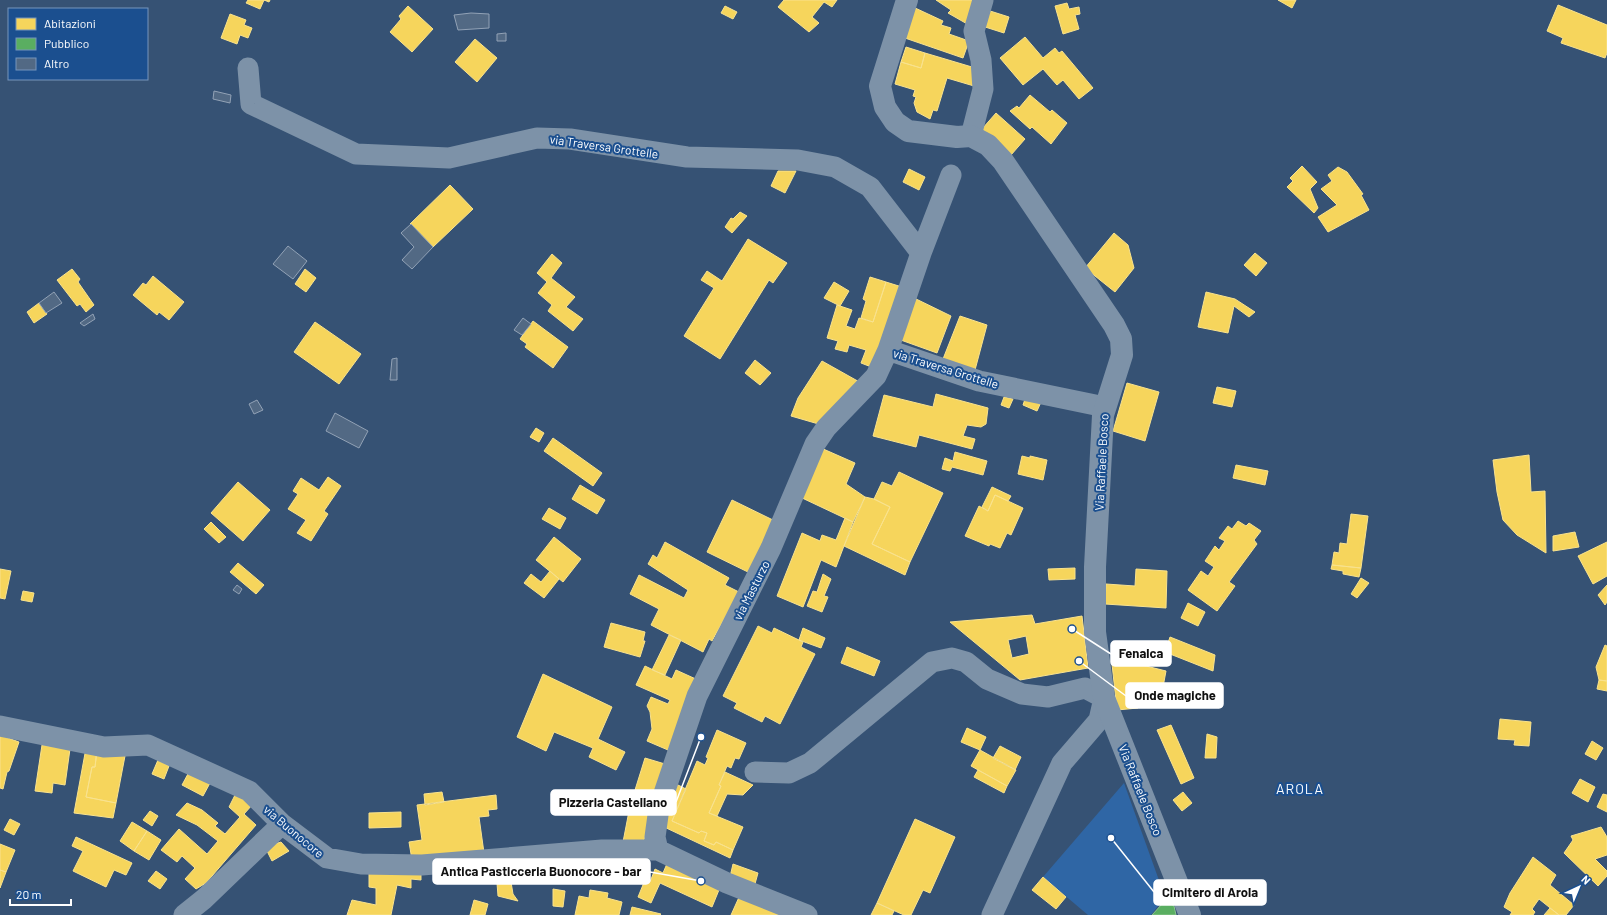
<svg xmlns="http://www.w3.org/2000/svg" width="1607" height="915" viewBox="0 0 1607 915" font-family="Barlow,sans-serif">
<rect width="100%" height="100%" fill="#365274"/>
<!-- green -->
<path fill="#2f66a5" d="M1124,783L1165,897L1151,915H1088L1043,877Z"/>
<!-- homes -->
<path fill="#f6d55c" stroke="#f9e28d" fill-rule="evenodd" d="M248,0H270L269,2L264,0L260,9L246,3Z
M784,0H837L832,7L824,2L812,17L819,23L809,32L778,7Z
M936,0H978L969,25L948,13L951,10Z
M1278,0H1296L1292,8Z
M1067,3L1069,9L1079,7L1080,14L1075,15L1079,29L1063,34L1055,6Z
M1558,5L1607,25V53L1605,58L1561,43L1563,38L1547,31Z
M408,6L433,29L412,52L390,32L401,19L399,16Z
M725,6L737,12L733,19L721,13Z
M913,7L943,21L941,25L951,28L949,34L969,41L963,58L902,37Z
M987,10L1009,17L1004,33L982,26Z
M230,14L246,20L244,25L252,28L248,38L240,35L237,44L221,38Z
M1025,37L1043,58L1055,48L1059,53L1062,51L1093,88L1079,99L1063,80L1057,85L1043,69L1023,85L1000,58Z
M475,39L497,58L477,82L455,62Z
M906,47L925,53L921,68L901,62Z
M925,53L972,67L974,86L947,78L937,111L933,110L930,119L917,112L914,103L916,97L913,96L915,90L895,84L901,62L921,68Z
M1030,95L1050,112L1052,110L1067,123L1051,144L1032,127L1030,129L1010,111L1017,106L1019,108Z
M996,113L1025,139L1011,155L982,129Z
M1302,166L1317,182L1310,189L1318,208L1314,213L1287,187L1293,181L1290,178Z
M1338,167L1347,172L1363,194L1361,195L1369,210L1328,232L1318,217L1337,205L1321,189L1332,181L1328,175Z
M909,169L925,177L919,190L903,182Z
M778,171H796L785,193L771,186Z
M450,185L473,209L433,247L410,224Z
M740,212L747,216L732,233L725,227L731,218L733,219Z
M1114,233L1128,245L1134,268L1115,292L1085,268Z
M748,239L787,263L773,283L769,280L720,359L684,336L714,288L701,280L707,271L722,281Z
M1255,253L1267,263L1256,276L1244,265Z
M552,254L562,263L551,278L575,297L566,307L583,319L573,331L548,311L552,305L538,293L547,282L537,273Z
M72,269L80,279L78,282L94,305L86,312L80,304L77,306L57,280Z
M305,269L316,278L306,292L295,284Z
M153,276L184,302L169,320L159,312L157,315L133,295L143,283L146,285Z
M870,277L886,282L873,322L861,318L866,301L863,299Z
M834,282L849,291L840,306L824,298Z
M886,282L902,287L874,368L861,363L866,350L849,345L847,352L835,349L838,341L827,338L837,305L852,310L846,326L855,329L859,318L873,322Z
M1206,292L1235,299L1255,312L1249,317L1234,306L1228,333L1198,327Z
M912,297L951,316L937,353L898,339Z
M39,303L47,314L34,323L27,312Z
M960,316L987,325L975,370L943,359Z
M533,321L568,347L553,368L525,347L527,344L520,339Z
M315,322L361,354L339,384L294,352Z
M755,360L771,373L760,385L745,373Z
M822,361L863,384L822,425L791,416L798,398Z
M1127,383L1159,392L1145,441L1113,431Z
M1217,387L1236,391L1232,407L1213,403Z
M936,394L988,408L986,424L981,427L967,425L963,436L975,439L972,449L919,435L916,447L873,436L884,395L933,407Z
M1026,396L1041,402L1037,411L1023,405Z
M1004,397L1013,399L1009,408L1001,405Z
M536,428L544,433L539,442L530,437Z
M553,438L602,473L593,486L544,451Z
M821,448L855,463L846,484L865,497L853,522L800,497Z
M955,452L987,461L983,475L952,467L950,471L942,469L945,458L953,461Z
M1529,455L1531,492L1545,491L1546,553L1517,535L1503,520L1497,492L1493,460Z
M1022,456L1030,458V456L1047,460L1043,480L1018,474Z
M1236,465L1268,471L1265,485L1233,478Z
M899,472L943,493L910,562L872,544L890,507L874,499L882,482L892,486Z
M328,477L341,486L324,511L328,514L311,541L297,533L306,520L288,509L298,494L293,491L301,478L319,490Z
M238,482L270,510L243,541L211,513Z
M580,485L605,500L597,514L572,499Z
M992,487L1011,496L1008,501L995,495L988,511L982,507Z
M995,495L1023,508L1011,535L1007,533L1000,548L990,544L989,546L965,536L979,506L988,511Z
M865,497L874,499L890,507L872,544L910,562L905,575L844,546Z
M732,500L775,521L750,573L707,552Z
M549,508L566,518L560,529L542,519Z
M1351,514L1368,516L1361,568L1332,565L1334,552L1339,553L1340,543L1347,544Z
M845,518L853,522L836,567L821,560L803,607L777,596L802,533L820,541L822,535L836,540Z
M1238,521L1246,526L1249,523L1261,531L1254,540L1257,544L1229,582L1235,586L1217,611L1188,590L1201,571L1208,576L1214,567L1205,561L1215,546L1219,550L1225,541L1219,538L1228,526L1232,529Z
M211,522L226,537L219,543L204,529Z
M1575,532L1579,547L1553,551V536Z
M554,537L581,559L563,582L536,560Z
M665,542L729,578L725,585L739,592L712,641L709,639L703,652L651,625L659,609L630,594L639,575L684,598L688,590L648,564L653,555L657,558Z
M1607,542V576L1593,584L1578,556Z
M238,563L264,585L256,594L230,572Z
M1332,565L1361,568L1359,577L1343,574V571L1331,569Z
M1075,568V579L1049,580L1048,569Z
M0,569L11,571L5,599L0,598Z
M1136,569L1167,571L1166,608L1105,604L1106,584L1135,586Z
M550,571L559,579L544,598L524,583L531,574L541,582Z
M823,574L831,579L824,596L828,597L822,612L807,606L813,591L817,592Z
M1361,578L1369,583L1357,598L1351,594Z
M1607,585V602L1605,605L1598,595Z
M23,591L34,593L32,602L21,600Z
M1188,603L1205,612L1198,626L1181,618Z
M1032,615L1035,624L1082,616L1088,668L1020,680L950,622ZM1026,636L1029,654L1012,658L1008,640Z
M611,623L645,632L643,641H645L640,657L604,647Z
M758,626L772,633L774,628L803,642L801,647L815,654L780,724L765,716L762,722L734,708L737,703L723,696Z
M803,628L825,638L821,648L799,640Z
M669,635L681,640L665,675L652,670Z
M1170,637L1215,655L1213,671L1165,652Z
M1605,645L1607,646V681L1599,680L1596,667Z
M847,647L880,661L874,676L841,663Z
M1130,662L1166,671L1163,687L1168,688L1161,705L1142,701L1144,695H1136L1138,708L1117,710L1112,664Z
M645,666L672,679L676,670L698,680L668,750L647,741L652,729L650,712L647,706L651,697L668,704L670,700L636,685Z
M543,674L612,707L598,739L625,752L616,770L589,757L593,748L554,732L546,751L517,737Z
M1599,680L1607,681V691L1597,689Z
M1500,719L1531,722L1529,746L1514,745L1515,740L1498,739Z
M1171,725L1194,778L1181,784L1157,730Z
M967,728L986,737L980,750L961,742Z
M717,730L746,743L739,759L735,758L731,768L727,766L719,785L721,786L709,813L743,827L733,850L716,842L714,845L704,841L707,833L701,831L699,833L672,821L697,761L705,765L708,758L706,757Z
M1207,734L1217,737L1216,758H1205Z
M0,735L19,742L9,771L7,772L3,789L0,788Z
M1592,741L1603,748L1596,760L1585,754Z
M42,745L70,749L65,785L53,783L52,793L35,791Z
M1000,746L1021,757L1015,770L993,758Z
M86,748L97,750L95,767H92L86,797L116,803L113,818L74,813Z
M97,750L125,756L116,803L86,797L92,767H95Z
M980,750L1016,770L1007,786L971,766Z
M645,758L665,764L642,847L623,842L630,806Z
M158,760L169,766L164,779L152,774Z
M978,770L1007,786L1004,793L974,777Z
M189,772L210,783L203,796L182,785Z
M725,772L753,785L743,795L727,794L717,816L709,813L721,786L719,785Z
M1580,779L1595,787L1588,802L1572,793Z
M674,783L686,789L672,821L699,833L701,831L707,833L704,841L714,845L716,842L733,850L730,858L662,826Z
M442,792L444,802L425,805L424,794Z
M1183,792L1192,803L1182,811L1173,800Z
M236,793L253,804L244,814L256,825L206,883L196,889L185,879L195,868L182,856L177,862L161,850L179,829L207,854L218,841L197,825L176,815L187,803L202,810L218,823L215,826L225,834L240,817L229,807Z
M1603,794L1607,795V812L1597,807Z
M496,795L497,809L488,810L489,816L479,817L484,853L412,860L409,842L422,840L417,805Z
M150,811L158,816L152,826L143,820Z
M401,812V827L369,828V813Z
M10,819L20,824L14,835L4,830Z
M915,819L955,837L930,893L923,890L911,915H904L877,903Z
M132,822L147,831L134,851L120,841Z
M1601,827L1607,837V855L1595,859L1607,871V876L1598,886L1564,853L1573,840L1571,836Z
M147,831L161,840L149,860L134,851Z
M76,837L132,863L126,875L114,870L106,887L73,871L83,851L72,846Z
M281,842L289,851L272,861L265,847Z
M0,844L15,850L6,872L0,870Z
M603,854L628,856L624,867L640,870L635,883L599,874Z
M1533,857L1556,875L1550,885L1574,905L1566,915H1559L1539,899L1532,909L1535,912L1533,915H1510L1512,912L1504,907L1510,893Z
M669,859L721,885L712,907L660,883L651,903L638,897L645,880L650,882L655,869L663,873Z
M733,864L758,873L753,891L729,881Z
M369,869H421V880L411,879V888L397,885L391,915H347L352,900L376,905V888L369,887Z
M0,870L6,872L0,888Z
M156,871L167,879L160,889L148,881Z
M1043,877L1066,897L1056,909L1032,890Z
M511,882L513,894L518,901L498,896L497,883Z
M553,889L565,891L563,907L553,906Z
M590,890L608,893L607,898L622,902L619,915H575L579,896L589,898Z
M740,895L783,915H731Z
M474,900L488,904L485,915H470Z
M877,903L894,911L892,915H871Z
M632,907L661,914L660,915H630Z
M1550,908L1559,915H1544Z"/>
<!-- public -->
<path fill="#5aae61" stroke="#8cc690" d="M1169,903L1174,906L1176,915H1152L1162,904Z"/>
<!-- building -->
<path fill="#526984" stroke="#92a2b6" d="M471,13L489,14V28L458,30L454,15Z
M506,33V41H497V34Z
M214,91L231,95L230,103L213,99Z
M411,224L433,247L412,269L402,260L414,247L401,233Z
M288,246L307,261L293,279L273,264Z
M54,292L62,303L46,313L39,303Z
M93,314L95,319L84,326L80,323Z
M523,318L531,324L522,335L514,330Z
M397,358V380H390L392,359Z
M257,400L263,410L254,414L249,404Z
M335,413L368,431L359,448L326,431Z
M237,585L242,589L239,594L233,590Z"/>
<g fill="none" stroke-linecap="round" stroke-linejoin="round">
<!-- minor -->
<path stroke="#7d92a8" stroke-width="21" d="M248,68L251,104L356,154L449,158L537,138L570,139L687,157L798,160L835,167L870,187L921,253
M971,136L983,89L981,60L974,31L983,0
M888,350L979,381L1105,407
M0,726L104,747L148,745L249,791L282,824L327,858L361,864L422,865L602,850H658L727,883L807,915
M755,772L789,773L810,763L932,662L952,658L966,662L987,679L1022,694L1048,697L1085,688L1104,698L1099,720L1062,763L992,915
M658,850L655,837L659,808L697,696L771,548L815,444L826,428L876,376L888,350L921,253L951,175
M184,915L204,899L282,824"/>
<!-- tertiary -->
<path stroke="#7d92a8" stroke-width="22" d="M907,0L880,86L885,107L895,122L908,131L957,137L971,136L988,145L1003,161L1114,325L1121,339L1122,355L1103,415L1095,567V632L1104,698L1190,915"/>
</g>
<g text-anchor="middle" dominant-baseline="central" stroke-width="4" stroke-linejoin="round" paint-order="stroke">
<!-- street labels -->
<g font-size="12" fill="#fff" stroke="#1b4f8f">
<text transform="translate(604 146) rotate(8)">via Traversa Grottelle</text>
<text transform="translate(946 368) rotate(17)">via Traversa Grottelle</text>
<text transform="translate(1101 462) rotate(-87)">Via Raffaele Bosco</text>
<text transform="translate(751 590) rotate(-63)">via Masturzo</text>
<text transform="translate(1141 790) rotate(68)">Via Raffaele Bosco</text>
<text transform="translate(294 831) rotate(40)">via Buonocore</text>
</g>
<!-- quarter labels -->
<g font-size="14" letter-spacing="1" fill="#fff" stroke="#1b4f8f">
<text x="1300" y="788">AROLA</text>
</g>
</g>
<!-- callouts -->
<path fill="none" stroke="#fff" stroke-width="1.5" d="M1072 629L1111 654M1079 661L1126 696M701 737L676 802M701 881L650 872M1111 838L1154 892"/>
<g fill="#fff" stroke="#1b4f8f" stroke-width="1.5">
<circle cx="1072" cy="629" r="4"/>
<circle cx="1079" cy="661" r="4"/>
<circle cx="701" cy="737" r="4"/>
<circle cx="701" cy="881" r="4"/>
<circle cx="1111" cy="838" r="4"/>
</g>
<g fill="#fff" stroke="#fff" stroke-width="1.5">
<rect x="1111" y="641" width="60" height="25" rx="4"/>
<rect x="1126" y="683" width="97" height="25" rx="4"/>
<rect x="551" y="790" width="125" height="25" rx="4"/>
<rect x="433" y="859" width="217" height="25" rx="4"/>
<rect x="1154" y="880" width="112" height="25" rx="4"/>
</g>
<g font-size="13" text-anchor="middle" font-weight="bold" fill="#111">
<text x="1141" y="658">Fenalca</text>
<text x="1175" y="700">Onde magiche</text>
<text x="613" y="807">Pizzeria Castellano</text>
<text x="541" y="876">Antica Pasticceria Buonocore - bar</text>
<text x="1210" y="897">Cimitero di Arola</text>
</g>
<!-- legend -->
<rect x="8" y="8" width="140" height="72" fill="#1b4f8f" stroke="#7695bc"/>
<rect x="16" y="18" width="20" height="12" fill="#f6d55c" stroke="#7695bc"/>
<text x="44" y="28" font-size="12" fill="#ffffff">Abitazioni</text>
<rect x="16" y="38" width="20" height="12" fill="#5aae61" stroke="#7695bc"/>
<text x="44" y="48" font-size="12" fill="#ffffff">Pubblico</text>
<rect x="16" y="58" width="20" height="12" fill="#526984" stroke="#7695bc"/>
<text x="44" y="68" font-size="12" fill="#ffffff">Altro</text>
<!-- north arrow -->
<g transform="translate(1579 887) rotate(44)" stroke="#1b4f8f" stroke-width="3" paint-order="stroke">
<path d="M0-3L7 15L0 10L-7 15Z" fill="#ffffff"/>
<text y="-6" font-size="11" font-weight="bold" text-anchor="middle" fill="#ffffff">N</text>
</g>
<!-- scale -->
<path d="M10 899v6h61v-6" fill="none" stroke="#ffffff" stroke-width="2"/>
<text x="16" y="899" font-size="12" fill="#ffffff" stroke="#1b4f8f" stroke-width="3" paint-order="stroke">20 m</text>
</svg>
